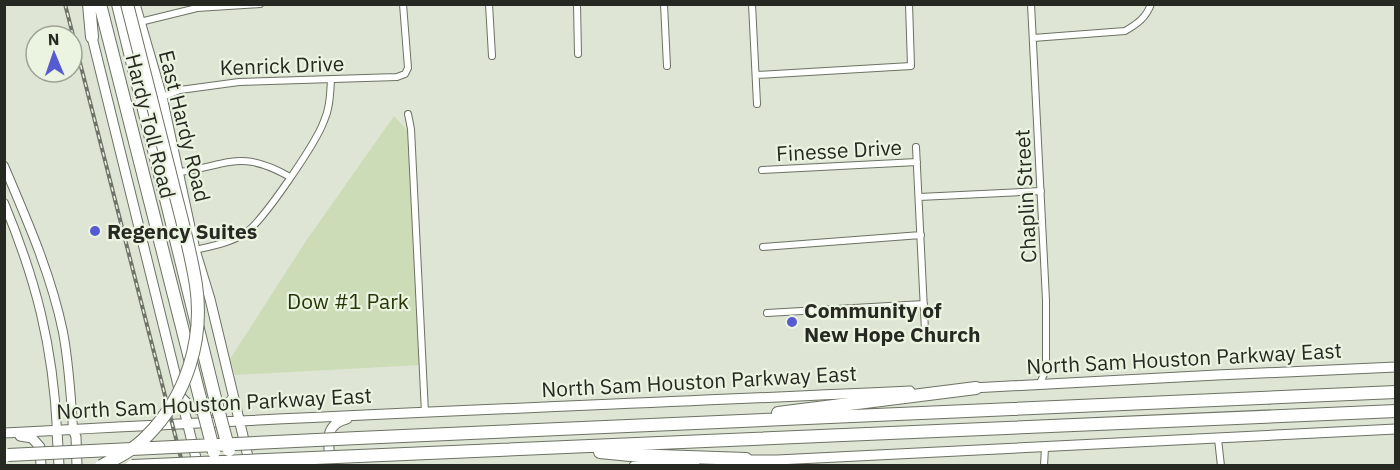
<svg xmlns="http://www.w3.org/2000/svg" width="1400" height="470" viewBox="0 0 1400 470" font-family="'IBM Plex Sans',sans-serif">
<rect width="100%" height="100%" fill="#dee5d4"/>
<!-- green -->
<path fill="#cbdcb6" d="M394,116L408,131L420,365L235,375L230,359L306,241Z"/>
<g fill="none" stroke-linecap="round" stroke-linejoin="round">
<defs>
<path id="minor" d="M489,4L492,56
M577,4L578,54
M664,4L667,66
M752,4L757,104
M1031,4L1046,300V370L1039,385
M140,22L197,8L260,4
M1033,38L1125,31C1137,24 1146,18 1151,4
M756,75L911,66L909,4
M162,97L180,90L239,82L397,77L405,74L408,68L403,4
M408,114L411,129L425,413
M916,147L925,331
M762,170L917,162
M180,172C229,165 241,149 290,177
M919,197L1041,191
M763,247L921,235
M195,250C212,246 229,243 244,234C262,223 316,143 324,121C330,108 330,94 331,80
M767,313L924,304
M1218,439L1221,466
M1044,466L1045,447"/>
<path id="tertiary" d="M4,166C27,220 51,274 63,332C69,364 71,396 73,429
M4,203C36,280 53,346 57,430"/>
<path id="secondary" d="M135,4L162,97L195,250L210,299L250,465
M91,33L198,466
M972,388L1217,375L1396,367
M182,398C196,415 220,415 233,398
M73,429L76,437L77,466
M57,430L59,466
M4,433C306,416 608,405 910,391
M20,436L32,438L40,447L41,466
M742,460H777L1396,429
M332,466L330,462C329,442 323,425 347,419
M634,466L695,462"/>
<path id="motorway" d="M89,4L92,37
M100,4L200,398
M118,4L215,398
M778,413L976,388
M358,438L1396,392
M600,452L630,455L746,459
M359,456L1396,411"/>
</defs>
<!-- minor casing -->
<use href="#minor" stroke="#6c7263" stroke-width="8"/>
<!-- tertiary casing -->
<use href="#tertiary" stroke="#6c7263" stroke-width="10"/>
<!-- secondary casing -->
<use href="#secondary" stroke="#6c7263" stroke-width="11"/>
<!-- motorway casing -->
<use href="#motorway" stroke="#6c7263" stroke-width="14"/>
<!-- minor -->
<use href="#minor" stroke="#fff" stroke-width="6"/>
<!-- tertiary -->
<use href="#tertiary" stroke="#fff" stroke-width="8"/>
<!-- secondary -->
<use href="#secondary" stroke="#fff" stroke-width="9"/>
<!-- motorway -->
<use href="#motorway" stroke="#fff" stroke-width="12"/>
<defs>
<path id="rail" d="M65,4L183,466"/>
</defs>
<!-- rail casing -->
<use href="#rail" stroke="#6f7369" stroke-width="4"/>
<!-- rail -->
<use href="#rail" stroke="#ebf3e1" stroke-width="1.5" stroke-dasharray="4.5" stroke-linecap="butt"/>
<defs>
<path id="motorway-bridge" d="M200,398L214,452
M215,398L229,450
M8,455L358,438
M101,466C117,458 135,449 147,436C187,396 204,339 196,285C190,247 179,210 170,173C156,117 142,61 127,4
M132,466L359,456"/>
</defs>
<!-- motorway-bridge casing -->
<use href="#motorway-bridge" stroke="#6c7263" stroke-width="14" stroke-linecap="butt"/>
<!-- motorway-bridge -->
<use href="#motorway-bridge" stroke="#fff" stroke-width="12"/>
</g>
<!-- markers -->
<g fill="#565bd2" stroke="#ebf3e1" stroke-width="2">
<circle cx="95" cy="231" r="6"/>
<circle cx="792" cy="322" r="6"/>
</g>
<g text-anchor="middle" dominant-baseline="central" stroke-width="4.5" stroke-linejoin="round" paint-order="stroke">
<!-- street labels -->
<g font-size="21" fill="#262822" stroke="#ebf3e1">
<text transform="translate(282 65) rotate(-2)">Kenrick Drive</text>
<text transform="translate(151 126) rotate(76)">Hardy Toll Road</text>
<text transform="translate(185 126) rotate(76)">East Hardy Road</text>
<text transform="translate(839 150) rotate(-3)">Finesse Drive</text>
<text transform="translate(1025 196) rotate(-93)">Chaplin Street</text>
<text transform="translate(1184 358) rotate(-3)">North Sam Houston Parkway East</text>
<text transform="translate(699 381) rotate(-3)">North Sam Houston Parkway East</text>
<text transform="translate(214 403) rotate(-3)">North Sam Houston Parkway East</text>
</g>
<!-- poi labels -->
<g font-size="21" font-weight="bold" fill="#262822" stroke="#ebf3e1" text-anchor="start">
<text x="107" y="231">Regency Suites</text>
<text x="804" y="310">Community of<tspan x="804" dy="24">New Hope Church</tspan></text>
</g>
<!-- park labels -->
<g font-size="21" fill="#263704" stroke="#ebf3e1">
<text x="348" y="301">Dow #1 Park</text>
</g>
</g>
<!-- border -->
<rect width="1400" height="470" fill="none" stroke="#262822" stroke-width="12"/>
<!-- north arrow -->
<g transform="translate(54 54) rotate(358)"><circle r="28" fill="#ebf3e1" stroke="#9ca295" stroke-width="1.5"/>
<path d="M0-4.5L10 22L0 15L-10 22Z" fill="#565bd2"/>
<text y="-9" font-size="16" font-weight="bold" text-anchor="middle" fill="#262822">N</text>
</g>
</svg>
